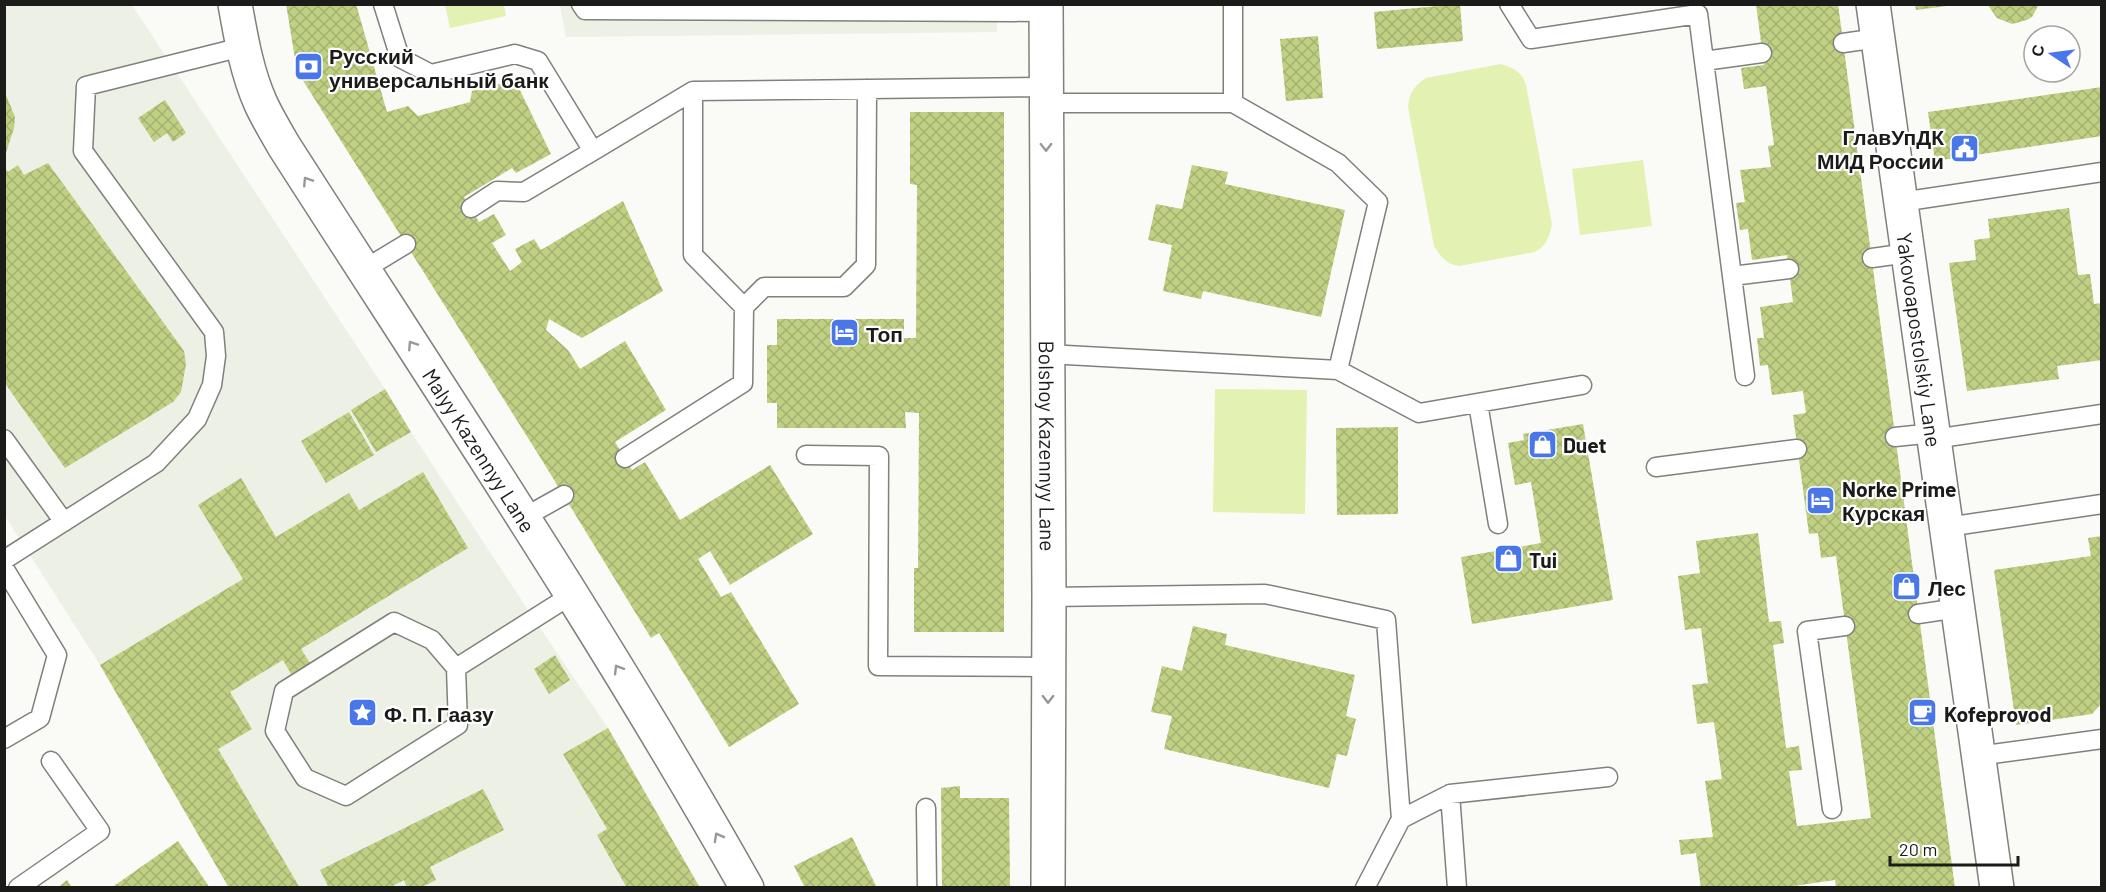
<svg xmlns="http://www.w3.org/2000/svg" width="2106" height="892" viewBox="0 0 2106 892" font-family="Barlow,sans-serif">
<defs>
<pattern id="building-cross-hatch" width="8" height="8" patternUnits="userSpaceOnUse" patternTransform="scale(1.5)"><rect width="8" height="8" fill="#c0d083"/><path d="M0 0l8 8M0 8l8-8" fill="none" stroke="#a4b271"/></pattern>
</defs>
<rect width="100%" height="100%" fill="#fafbf6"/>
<!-- built -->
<path fill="#edf0e4" d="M5,5H132L385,389L411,432L534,619L608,728L700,887H229L100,665L5,516Z
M560,5H997V32L566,37Z"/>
<!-- park -->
<path fill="#e3f1b2" d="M445,5H504L506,16L450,28Z
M1501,64C1514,68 1522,72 1526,85L1552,224C1549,237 1547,245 1535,252L1459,266C1446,264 1441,257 1434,246L1408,107C1409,93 1415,85 1426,78Z
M1643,160L1652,226L1580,235L1572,169Z
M1215,389L1307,390L1305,514L1213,512Z"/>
<!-- building -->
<path fill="url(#building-cross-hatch)" d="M286,4H356L387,112L408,106L418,116L470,102L472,91L515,80L551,154L516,173L512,168L464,197L479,222L494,214L506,235L492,243L510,271L522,262L515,249L534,239L541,250L623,201L663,291L582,338L549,319L546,330L568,350L580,369L625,341L666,410L615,442L632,470L645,462L680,520L770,465L813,534L730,585L710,551L698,559L721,597L731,592L799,704L729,747L659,633L651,638L540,457L297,71Z
M1460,4L1463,41L1377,49L1374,12Z
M1756,4H1838L1955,888H1836L1835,880L1780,888H1701L1696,853L1681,855L1679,840L1713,837L1705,781L1722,779L1714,722L1697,724L1692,685L1708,683L1701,628L1685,630L1678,576L1700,573L1696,541L1758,533L1769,622L1781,621L1784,643L1773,645L1786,748L1799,746L1802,770L1789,771L1797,826L1871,818L1836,556L1821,558L1818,533L1809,534L1793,415L1806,413L1803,391L1772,395L1768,365L1760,366L1757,338H1764L1760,307L1793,302L1787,255L1752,260L1748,229L1740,230L1736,203L1745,202L1740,170L1771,167L1768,146L1774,145L1766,86L1744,89L1741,68L1764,65Z
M1915,4H1947V6L1916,10Z
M1987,4H2039L2032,17L2027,20L2012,24L1997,18Z
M1318,36L1323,98L1286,101L1280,39Z
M2102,87V136L1935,161L1928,112Z
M4,90L15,117L14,128L5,156Z
M165,100L186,133L173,142L167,133L154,142L138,118Z
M910,112H1004V632H914V568H918L919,413L905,412L906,428H777V403H767V345H777V319H904V338H916L917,185L910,184Z
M48,163L184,351L186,364L181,392L173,402L65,468L4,382V166L8,172L18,165L24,175Z
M1192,165L1228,172L1225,184L1345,210L1321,317L1203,291L1201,299L1163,291L1172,245L1148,240L1156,204L1182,209Z
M2069,208L2078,275L2090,274L2094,304L2102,303V360L2057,366L2059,379L1967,391L1949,263L1976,260L1974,240L1990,238L1988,219Z
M385,389L411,432L376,452L351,410Z
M349,412L374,455L326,483L301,441Z
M1583,424L1613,600L1472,624L1461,557L1541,543L1531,482L1515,485L1508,443L1524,440L1523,434Z
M1398,427V514L1337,515L1336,428Z
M423,472L468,548L301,649L310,663L291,674L283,660L230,692L252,729L218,749L300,888H229L100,665L243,579L198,505L241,478L276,537L349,493L359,510Z
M2102,536V703L2092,714L2016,725L1994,570L2091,556L2088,538Z
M1193,626L1227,634L1225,645L1355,675L1346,716L1356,719L1347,756L1337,754L1329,788L1164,749L1172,716L1151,712L1162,666L1182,671Z
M555,655L570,680L549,694L534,669Z
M608,728L700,888H627L597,835L607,829L563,754Z
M960,786V798H1009L1010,888H942L941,788Z
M483,789L504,830L430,867L436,880L420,888H407L404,880L389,888H329L320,870Z
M852,837L877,888H805L794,866Z
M178,841L210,888H111Z
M67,880L72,888H57Z"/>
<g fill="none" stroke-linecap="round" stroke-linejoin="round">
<defs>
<path id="service" d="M383,4L400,58L431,74L515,54L538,61L593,151L693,91L1046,87
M581,4L585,10L1046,12
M1509,4L1531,39L1698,14L1704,61L1762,53
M1843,43L1878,38
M1704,61L1745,376
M693,91V255L744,307
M1046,103H1233L1338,163L1378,202L1338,370L1048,354
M1233,103V4
M1901,202L2102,172
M471,208L497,191L524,192L593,151
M1872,258L1908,253
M363,270L406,244
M1732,276L1789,269
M1338,370L1419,413L1582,385
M1478,403L1498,524
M1895,437L1934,433
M4,439L64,522
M1934,439L2102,414
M806,455L879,456L878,666L1048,667
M625,458L743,383L744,307L764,287H844L866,265L867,89
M1656,467L1797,449
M523,518L564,495
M1947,527L2102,504
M4,560L156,463L197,419L212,385L216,356L214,332L83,151L86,86L242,47
M4,568L57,655L40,718L4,739
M1049,597L1265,594L1386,620L1401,819
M1918,614L1958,608
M456,668L432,640L394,622L284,691L275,731L305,778L346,796L458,725L456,668L573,594
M1978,756L2102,739
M1450,794L1457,888
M926,808L927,888
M1832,809L1807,631L1845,626
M18,888L100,831L51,761
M1365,888L1401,819L1450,794L1608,777"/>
<g id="minor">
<path id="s1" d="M235,4C241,38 247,73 261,104C268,119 276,132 284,146C441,391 604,634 747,888"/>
<path id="s2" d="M1046,4L1049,597L1048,888"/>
<path id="s3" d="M1873,4L1997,888"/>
</g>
</defs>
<!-- service casing -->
<use href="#service" stroke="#7f817c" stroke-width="21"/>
<!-- minor casing -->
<use href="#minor" stroke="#7f817c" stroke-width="36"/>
<!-- service -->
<use href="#service" stroke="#fff" stroke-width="18"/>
<!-- minor -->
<use href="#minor" stroke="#fff" stroke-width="33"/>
</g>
<!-- one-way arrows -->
<defs><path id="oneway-chevron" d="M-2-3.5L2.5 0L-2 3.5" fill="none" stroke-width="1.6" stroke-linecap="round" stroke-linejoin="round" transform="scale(1.5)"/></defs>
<g stroke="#989898">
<use href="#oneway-chevron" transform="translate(1046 147) rotate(89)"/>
<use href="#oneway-chevron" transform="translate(307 181) rotate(-123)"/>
<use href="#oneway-chevron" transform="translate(412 345) rotate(-123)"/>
<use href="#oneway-chevron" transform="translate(618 669) rotate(-121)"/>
<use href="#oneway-chevron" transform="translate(1048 699) rotate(90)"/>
<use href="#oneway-chevron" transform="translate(718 837) rotate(-119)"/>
</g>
<!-- icons -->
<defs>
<symbol id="bank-square" viewBox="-11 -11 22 22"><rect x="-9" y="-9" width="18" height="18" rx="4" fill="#4976e9" stroke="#fff"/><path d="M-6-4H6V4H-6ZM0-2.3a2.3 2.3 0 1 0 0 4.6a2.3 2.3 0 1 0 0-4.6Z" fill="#fff"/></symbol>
<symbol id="civic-square" viewBox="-11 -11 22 22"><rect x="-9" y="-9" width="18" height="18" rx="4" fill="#4976e9" stroke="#fff"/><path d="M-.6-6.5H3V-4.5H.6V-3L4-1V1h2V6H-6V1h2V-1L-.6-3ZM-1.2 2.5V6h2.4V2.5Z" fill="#fff"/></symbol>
<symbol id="hotel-square" viewBox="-11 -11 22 22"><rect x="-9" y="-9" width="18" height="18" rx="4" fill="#4976e9" stroke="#fff"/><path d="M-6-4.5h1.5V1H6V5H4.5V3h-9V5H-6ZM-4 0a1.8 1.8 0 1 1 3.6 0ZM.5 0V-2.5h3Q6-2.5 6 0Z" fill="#fff"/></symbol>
<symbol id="shop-square" viewBox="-11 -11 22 22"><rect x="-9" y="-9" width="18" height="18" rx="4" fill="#4976e9" stroke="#fff"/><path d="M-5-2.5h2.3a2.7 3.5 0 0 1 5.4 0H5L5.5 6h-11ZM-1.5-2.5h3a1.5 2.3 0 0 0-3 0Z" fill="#fff"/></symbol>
<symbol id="sight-square" viewBox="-11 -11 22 22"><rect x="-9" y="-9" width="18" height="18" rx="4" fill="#4976e9" stroke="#fff"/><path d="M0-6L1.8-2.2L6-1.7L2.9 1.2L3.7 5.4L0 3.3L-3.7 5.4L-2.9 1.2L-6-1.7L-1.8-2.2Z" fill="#fff"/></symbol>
<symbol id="cafe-square" viewBox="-11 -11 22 22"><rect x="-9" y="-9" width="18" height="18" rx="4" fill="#4976e9" stroke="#fff"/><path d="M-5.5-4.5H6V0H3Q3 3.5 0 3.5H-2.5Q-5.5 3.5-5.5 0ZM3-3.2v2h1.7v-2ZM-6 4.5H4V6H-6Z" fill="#fff"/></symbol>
</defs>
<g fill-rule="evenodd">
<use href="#bank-square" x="292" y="50" width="33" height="33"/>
<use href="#civic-square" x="1948" y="132" width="33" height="33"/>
<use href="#hotel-square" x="828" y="316" width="33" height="33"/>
<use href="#shop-square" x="1526" y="428" width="33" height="33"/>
<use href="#hotel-square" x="1804" y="484" width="33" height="33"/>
<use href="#shop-square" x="1492" y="542" width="33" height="33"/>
<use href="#shop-square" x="1890" y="570" width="33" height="33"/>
<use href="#sight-square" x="346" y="696" width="33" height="33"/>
<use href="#cafe-square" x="1906" y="696" width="33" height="33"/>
</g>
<g text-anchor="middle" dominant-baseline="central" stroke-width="4.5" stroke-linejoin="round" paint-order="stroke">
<!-- poi labels -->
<g font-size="21" font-weight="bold" fill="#1b1b19" stroke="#fff" text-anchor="start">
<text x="329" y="55">Русский<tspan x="329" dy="24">универсальный банк</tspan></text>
<text x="1944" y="136" text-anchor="end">ГлавУпДК<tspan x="1944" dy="24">МИД России</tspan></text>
<text x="866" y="333">Топ</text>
<text x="1563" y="444">Duet</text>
<text x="1842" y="488">Norke Prime<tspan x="1842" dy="24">Курская</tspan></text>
<text x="1529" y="559">Tui</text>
<text x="1928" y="587">Лес</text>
<text x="384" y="713">Ф. П. Гаазу</text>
<text x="1944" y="713">Kofeprovod</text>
</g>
<!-- street labels -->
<g font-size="21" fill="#1b1b19" stroke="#fff">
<text stroke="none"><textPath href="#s3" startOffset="339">Yakovoapostolskiy Lane</textPath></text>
<text stroke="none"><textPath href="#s2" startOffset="442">Bolshoy Kazennyy Lane</textPath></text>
<text stroke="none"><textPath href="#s1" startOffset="513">Malyy Kazennyy Lane</textPath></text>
</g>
</g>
<!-- border -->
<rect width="2106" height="892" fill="none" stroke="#1b1b19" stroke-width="12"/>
<!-- north arrow -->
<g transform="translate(2052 54) rotate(283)"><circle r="28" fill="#ffffff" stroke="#a4a4a3" stroke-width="1.5"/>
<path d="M0-4.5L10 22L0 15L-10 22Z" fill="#4976e9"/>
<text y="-9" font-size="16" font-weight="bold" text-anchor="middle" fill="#1b1b19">С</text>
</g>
<!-- scale -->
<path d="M1890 856v9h128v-9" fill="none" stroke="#1b1b19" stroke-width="3"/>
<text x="1899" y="856" font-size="18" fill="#1b1b19" stroke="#ffffff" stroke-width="4.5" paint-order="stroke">20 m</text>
</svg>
